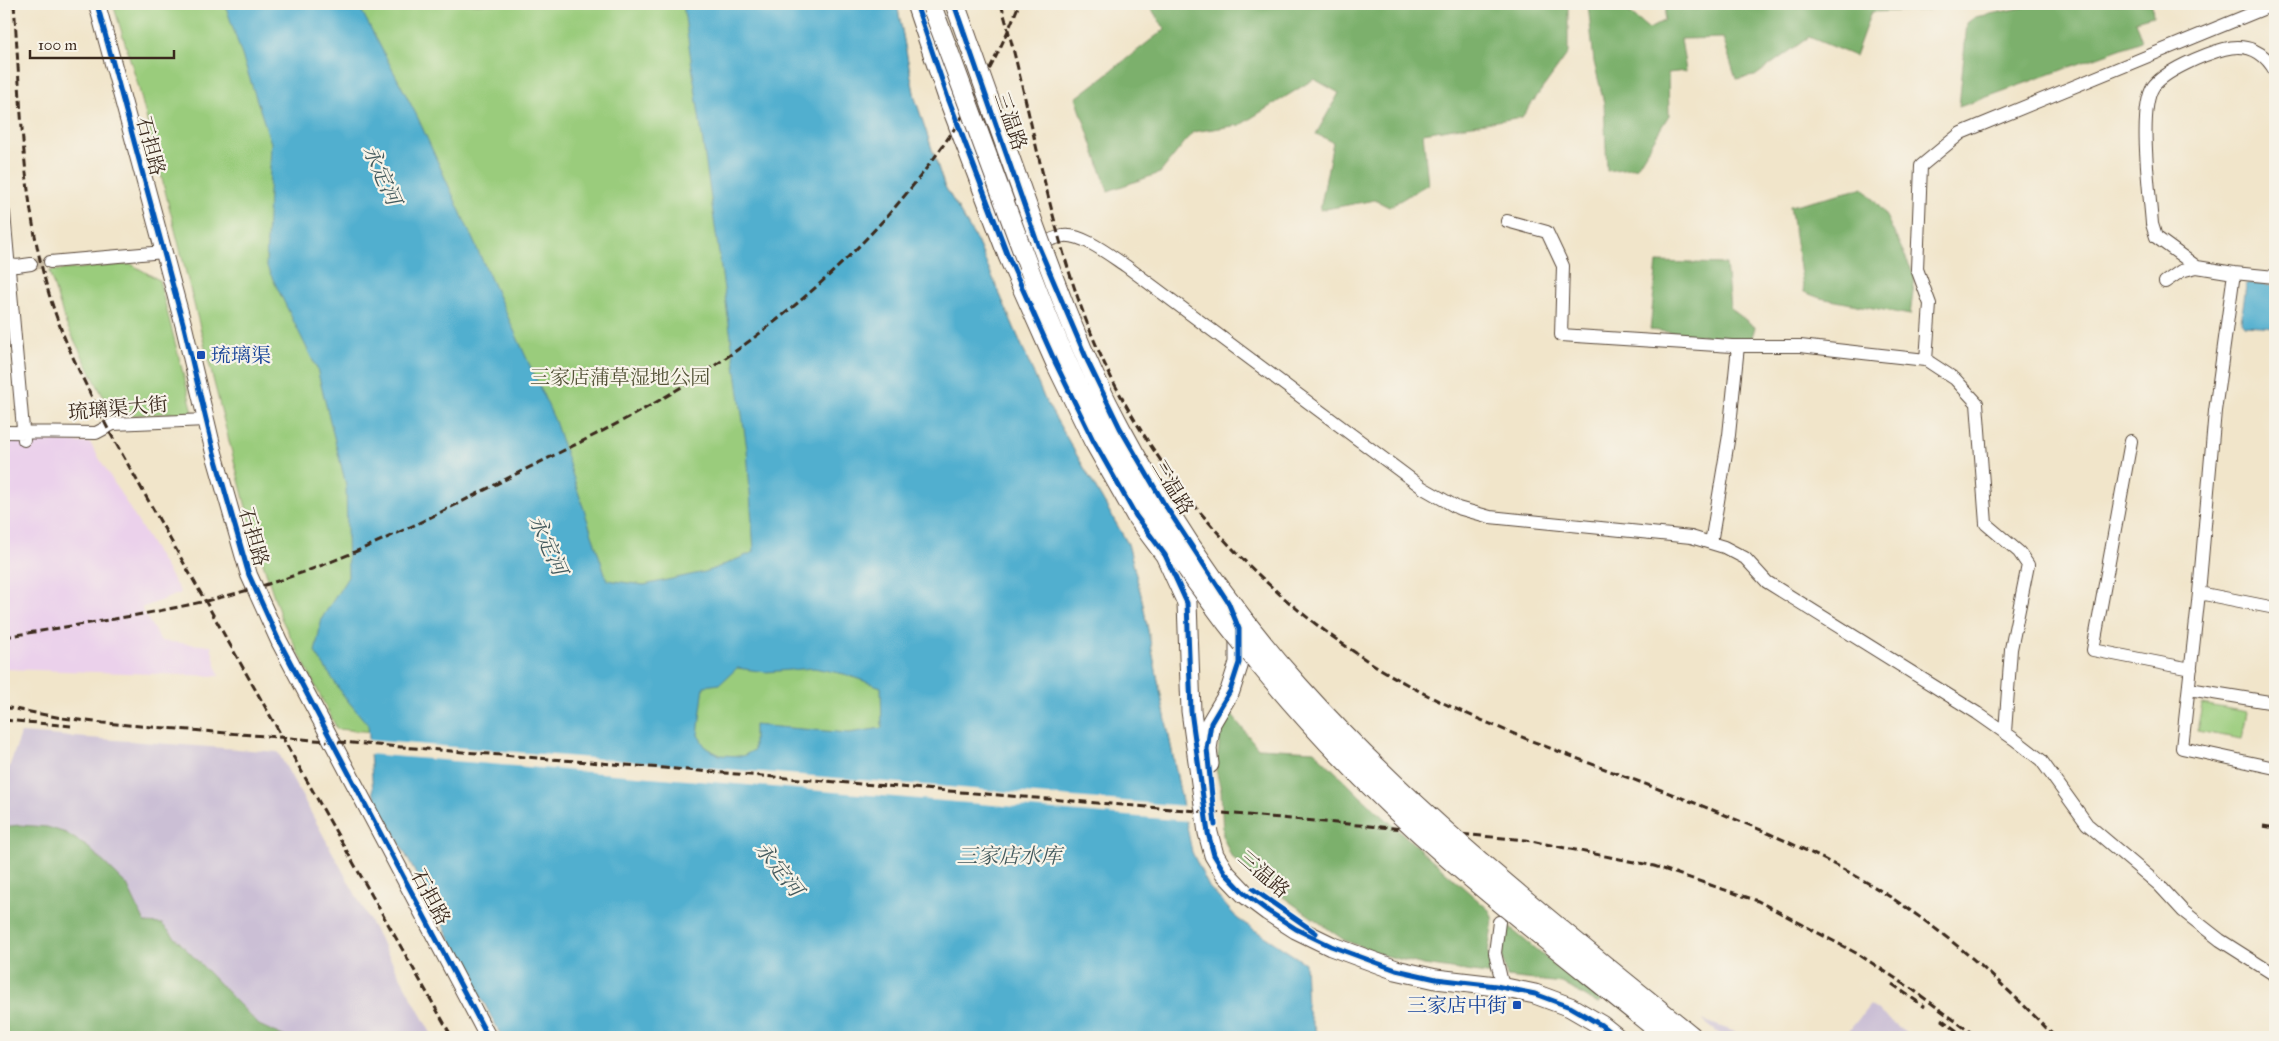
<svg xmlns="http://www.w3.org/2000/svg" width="2279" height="1041" viewBox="0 0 2279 1041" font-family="'IM FELL Great Primer','Noto Serif SC',serif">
<rect width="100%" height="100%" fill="#f7f3e8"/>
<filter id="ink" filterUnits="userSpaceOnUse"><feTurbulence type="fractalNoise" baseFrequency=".02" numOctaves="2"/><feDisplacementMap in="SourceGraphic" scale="10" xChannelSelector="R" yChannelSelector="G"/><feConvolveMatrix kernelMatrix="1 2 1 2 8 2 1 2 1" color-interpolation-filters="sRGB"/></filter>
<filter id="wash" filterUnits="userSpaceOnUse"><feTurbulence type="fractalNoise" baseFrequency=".0096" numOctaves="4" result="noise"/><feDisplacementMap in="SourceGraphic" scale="20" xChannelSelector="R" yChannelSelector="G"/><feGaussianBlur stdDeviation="1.12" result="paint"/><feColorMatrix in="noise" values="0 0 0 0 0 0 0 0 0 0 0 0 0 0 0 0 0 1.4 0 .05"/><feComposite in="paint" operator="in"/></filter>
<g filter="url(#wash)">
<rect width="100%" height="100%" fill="#f1e5ca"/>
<!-- built -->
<path fill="#ebd1eb" d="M4,439L90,443L181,593L141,608L161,641L211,646L219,676L4,669Z"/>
<!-- industrial -->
<path fill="#cbbfd5" d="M21,733L278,752L433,1037H285L259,1025L162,924L145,923L135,904L47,827H4V782Z
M1870,1005L1912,1037H1844Z
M1702,1020L1749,1037H1723Z"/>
<!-- green -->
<path fill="#9acc7c" stroke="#6a7b4d" d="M113,4H897L915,98L944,185L977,241L1045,400L1128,544L1141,595L1181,797L337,729L281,618L250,523L138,85Z
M131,264L159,280L193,412L113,416L66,324L49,271Z
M2202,704L2247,712L2242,739L2197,731Z"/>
<!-- forest -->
<path fill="#7bb06c" stroke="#5b6d45" d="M1157,4H1568V53L1522,117L1423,133L1428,184L1389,207L1375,200L1320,210L1333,142L1316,134L1339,93L1314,79L1240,125L1193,132L1160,173L1108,191L1076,98L1165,29L1150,7Z
M1588,4H1619L1649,29L1664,21L1667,4H1929L1928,10L1871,12L1855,56L1809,37L1755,76L1736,79L1723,38L1681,39L1686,71L1668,73L1669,115L1637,167L1607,171L1604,103L1594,62Z
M2031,4H2152L2153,16L2135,21L2142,41L1959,107L1967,23L1975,17L2031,6Z
M1863,188L1884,212L1915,277L1910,315L1820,298L1804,292L1790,206Z
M1657,262L1726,264L1730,308L1755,327L1751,341L1650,330Z
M1231,714L1258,748L1314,751L1361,797L1490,911L1493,920L1488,953L1494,975L1424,965L1383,955L1344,940L1249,873L1231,856L1223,837L1221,790L1216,770L1221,729Z
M19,825L47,827L66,833L89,848L127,885L145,923L162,924L259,1025L285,1037H4V827Z
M1503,922L1564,973L1602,1000L1598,1004L1562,983L1507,977L1500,946Z"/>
<!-- water -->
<path fill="#51afcf" stroke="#466c76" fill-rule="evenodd" d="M225,4H358L417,116L555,421L607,580L644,585L709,571L754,552L747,449L683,4H897L915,98L944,185L977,241L1045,400L1128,544L1141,595L1192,852L1209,887L1238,919L1305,963L1307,1009L1318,1037H502L373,793L368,725L343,695L315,652L322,618L348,577L346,485L317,369L266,265L271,143ZM737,668L766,672L814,668L844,674L881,687L882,728L849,733L754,725V750L743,756L720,755L706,748L698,735L704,686L720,684Z
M2248,283L2275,286L2274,327L2244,325L2241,321L2246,285Z"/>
<!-- pier -->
<path fill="#f1e5ca" d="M367,740L1185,806L1188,821L368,754Z"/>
</g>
<g filter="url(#ink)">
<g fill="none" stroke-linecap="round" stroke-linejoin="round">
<!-- minor-tunnel -->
<path stroke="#cdc0a8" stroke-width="12" stroke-dasharray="12 6" stroke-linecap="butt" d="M31,264L50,262"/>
<defs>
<path id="minor" d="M2275,71C2264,51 2246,43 2224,49C2205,54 2164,71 2153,87C2138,111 2150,194 2152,224L2156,237L2197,267L2234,273L2275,277
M4,213L24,440
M1507,221L1547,232L1563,266L1561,335L1732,346H1800L1926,360L1955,379L1977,403L1986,524L2019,552L2028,565L2011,649L2005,732
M1033,247C1043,243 1053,238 1063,236C1082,233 1111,256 1126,266L1423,488L1458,508L1490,517L1691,537L1724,547L1745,558L1767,582L1977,713L2014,739L2041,760L2087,824L2159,885L2183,911L2220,940L2275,975
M50,262L164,252
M4,264L17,266L31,264
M2165,282L2181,271L2197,267
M1926,360L1930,304L1917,269L1921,166L1961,133L2275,4
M4,432L96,433L113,424L206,420
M2131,441L2093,650L2191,669
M1711,543L1729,435L1738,346
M2199,593L2215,411L2234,273
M2275,608L2199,593L2182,748L2275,768
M2189,689L2275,703
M1499,922L1495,953L1503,987"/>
<path id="major" d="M97,4L184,327L214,453L249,575L279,641L488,1037"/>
<path id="highway" d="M916,4L948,98L1008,256L1056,364L1093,440L1136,516L1165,555L1187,603L1191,711L1208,833L1214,855L1225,873L1244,893L1268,911L1296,929L1331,946L1396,970L1436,979L1496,986L1535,994L1570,1007L1601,1025L1616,1037
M1209,764L1207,749L1211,723L1230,691L1239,663V628"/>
</defs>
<!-- minor casing -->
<use href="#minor" stroke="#564638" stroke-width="14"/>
<!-- major casing -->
<use href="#major" stroke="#564638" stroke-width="18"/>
<!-- highway casing -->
<use href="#highway" stroke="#564638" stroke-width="21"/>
<!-- minor -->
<use href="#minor" stroke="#fff" stroke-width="12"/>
<!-- major -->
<use href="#major" stroke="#fff" stroke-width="16"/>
<!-- highway -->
<use href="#highway" stroke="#fff" stroke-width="19"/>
<!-- rail -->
<path stroke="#3b2a1e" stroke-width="3" stroke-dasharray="8 4" stroke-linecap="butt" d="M14,4C22,109 21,221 58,321C72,359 91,395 109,431L452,1037
M1001,4C1037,129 1053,264 1113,381C1183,517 1301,634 1439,701C1570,763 1711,800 1839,867C1920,909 1993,972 2055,1037
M4,637C92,622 183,611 268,584C355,557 434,516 514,475C574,445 635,417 691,381C833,291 958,162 1019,4
M4,707L62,718L103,723L1247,815L1526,840L1654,866L1758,901L1858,954L1912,989L1977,1037
M4,720L71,726
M2263,826L2275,828
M1892,984L1925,1007
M1941,1019L1965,1037"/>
<defs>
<path id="highway-bridge" d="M931,4C957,73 982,142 1008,212C1036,288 1065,367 1105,439C1194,597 1312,741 1450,860C1520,921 1594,978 1666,1037
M955,4C978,69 1002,135 1025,200C1053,278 1081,356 1121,429C1170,520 1229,608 1299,686C1416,817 1557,926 1693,1037"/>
</defs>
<!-- highway-bridge casing -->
<use href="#highway-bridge" stroke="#564638" stroke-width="21" stroke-linecap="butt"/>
<!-- highway-bridge -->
<use href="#highway-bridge" stroke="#fff" stroke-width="19"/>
<defs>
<path id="cycleway" d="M97,4L184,327L214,453L249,575L279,641L488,1037
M916,4L948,98L1008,256L1056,364L1093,440L1136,516L1165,555L1187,603L1191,711L1208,833L1214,855L1225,873L1244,893L1268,911L1296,929L1331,946L1396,970L1436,979L1496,986L1535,994L1570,1007L1601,1025L1616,1037
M954,4L1038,245L1088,362L1120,428L1163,502L1228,602L1239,629V663L1230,691L1211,723L1207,749L1215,825
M1253,889L1316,933"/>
</defs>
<!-- cycleway casing -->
<use href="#cycleway" stroke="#f7f3e8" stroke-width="8"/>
<!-- cycleway -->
<use href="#cycleway" stroke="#0057b8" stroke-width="5"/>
</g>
</g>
<!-- markers -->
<g fill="#1a4fb4" stroke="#f7f3e8" stroke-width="2">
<rect x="196" y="350" width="10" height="10" rx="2.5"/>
<rect x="1512" y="1000" width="10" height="10" rx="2.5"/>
</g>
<g text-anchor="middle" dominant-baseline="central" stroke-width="4.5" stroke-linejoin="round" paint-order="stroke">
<!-- street labels -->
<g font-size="20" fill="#3b2a1e" stroke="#f7f3e8">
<text transform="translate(1011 121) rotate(71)">三温路</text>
<text transform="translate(151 146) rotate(75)">石担路</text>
<text transform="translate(118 408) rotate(-5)">琉璃渠大街</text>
<text transform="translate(1173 487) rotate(59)">三温路</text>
<text transform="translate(254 537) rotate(74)">石担路</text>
<text transform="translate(1264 874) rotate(41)">三温路</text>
<text transform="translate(431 897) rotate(62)">石担路</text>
</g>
<!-- transit labels -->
<g font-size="20" fill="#164399" stroke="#f7f3e8" text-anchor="start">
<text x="211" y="355">琉璃渠</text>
<text x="1507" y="1005" text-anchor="end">三家店中街</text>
</g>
<!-- park labels -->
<g font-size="20" fill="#535236" stroke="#f7f3e8">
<text x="620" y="377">三家店蒲草湿地公园</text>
</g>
<!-- water labels -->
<g font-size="21" font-style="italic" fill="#43595c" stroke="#f7f3e8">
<text transform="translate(382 175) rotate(66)">永定河</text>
<text transform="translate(548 545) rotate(66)">永定河</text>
<text x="1009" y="856">三家店水库</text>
<text transform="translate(779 869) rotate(52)">永定河</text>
</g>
</g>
<!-- margin -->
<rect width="2279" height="1041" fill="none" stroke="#f7f3e8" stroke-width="20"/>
<!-- scale -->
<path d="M30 50v8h144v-8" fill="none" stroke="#3b2a1e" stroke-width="2.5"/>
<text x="38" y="50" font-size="15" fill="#3b2a1e" stroke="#f7f3e8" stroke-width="4" paint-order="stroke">100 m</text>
</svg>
